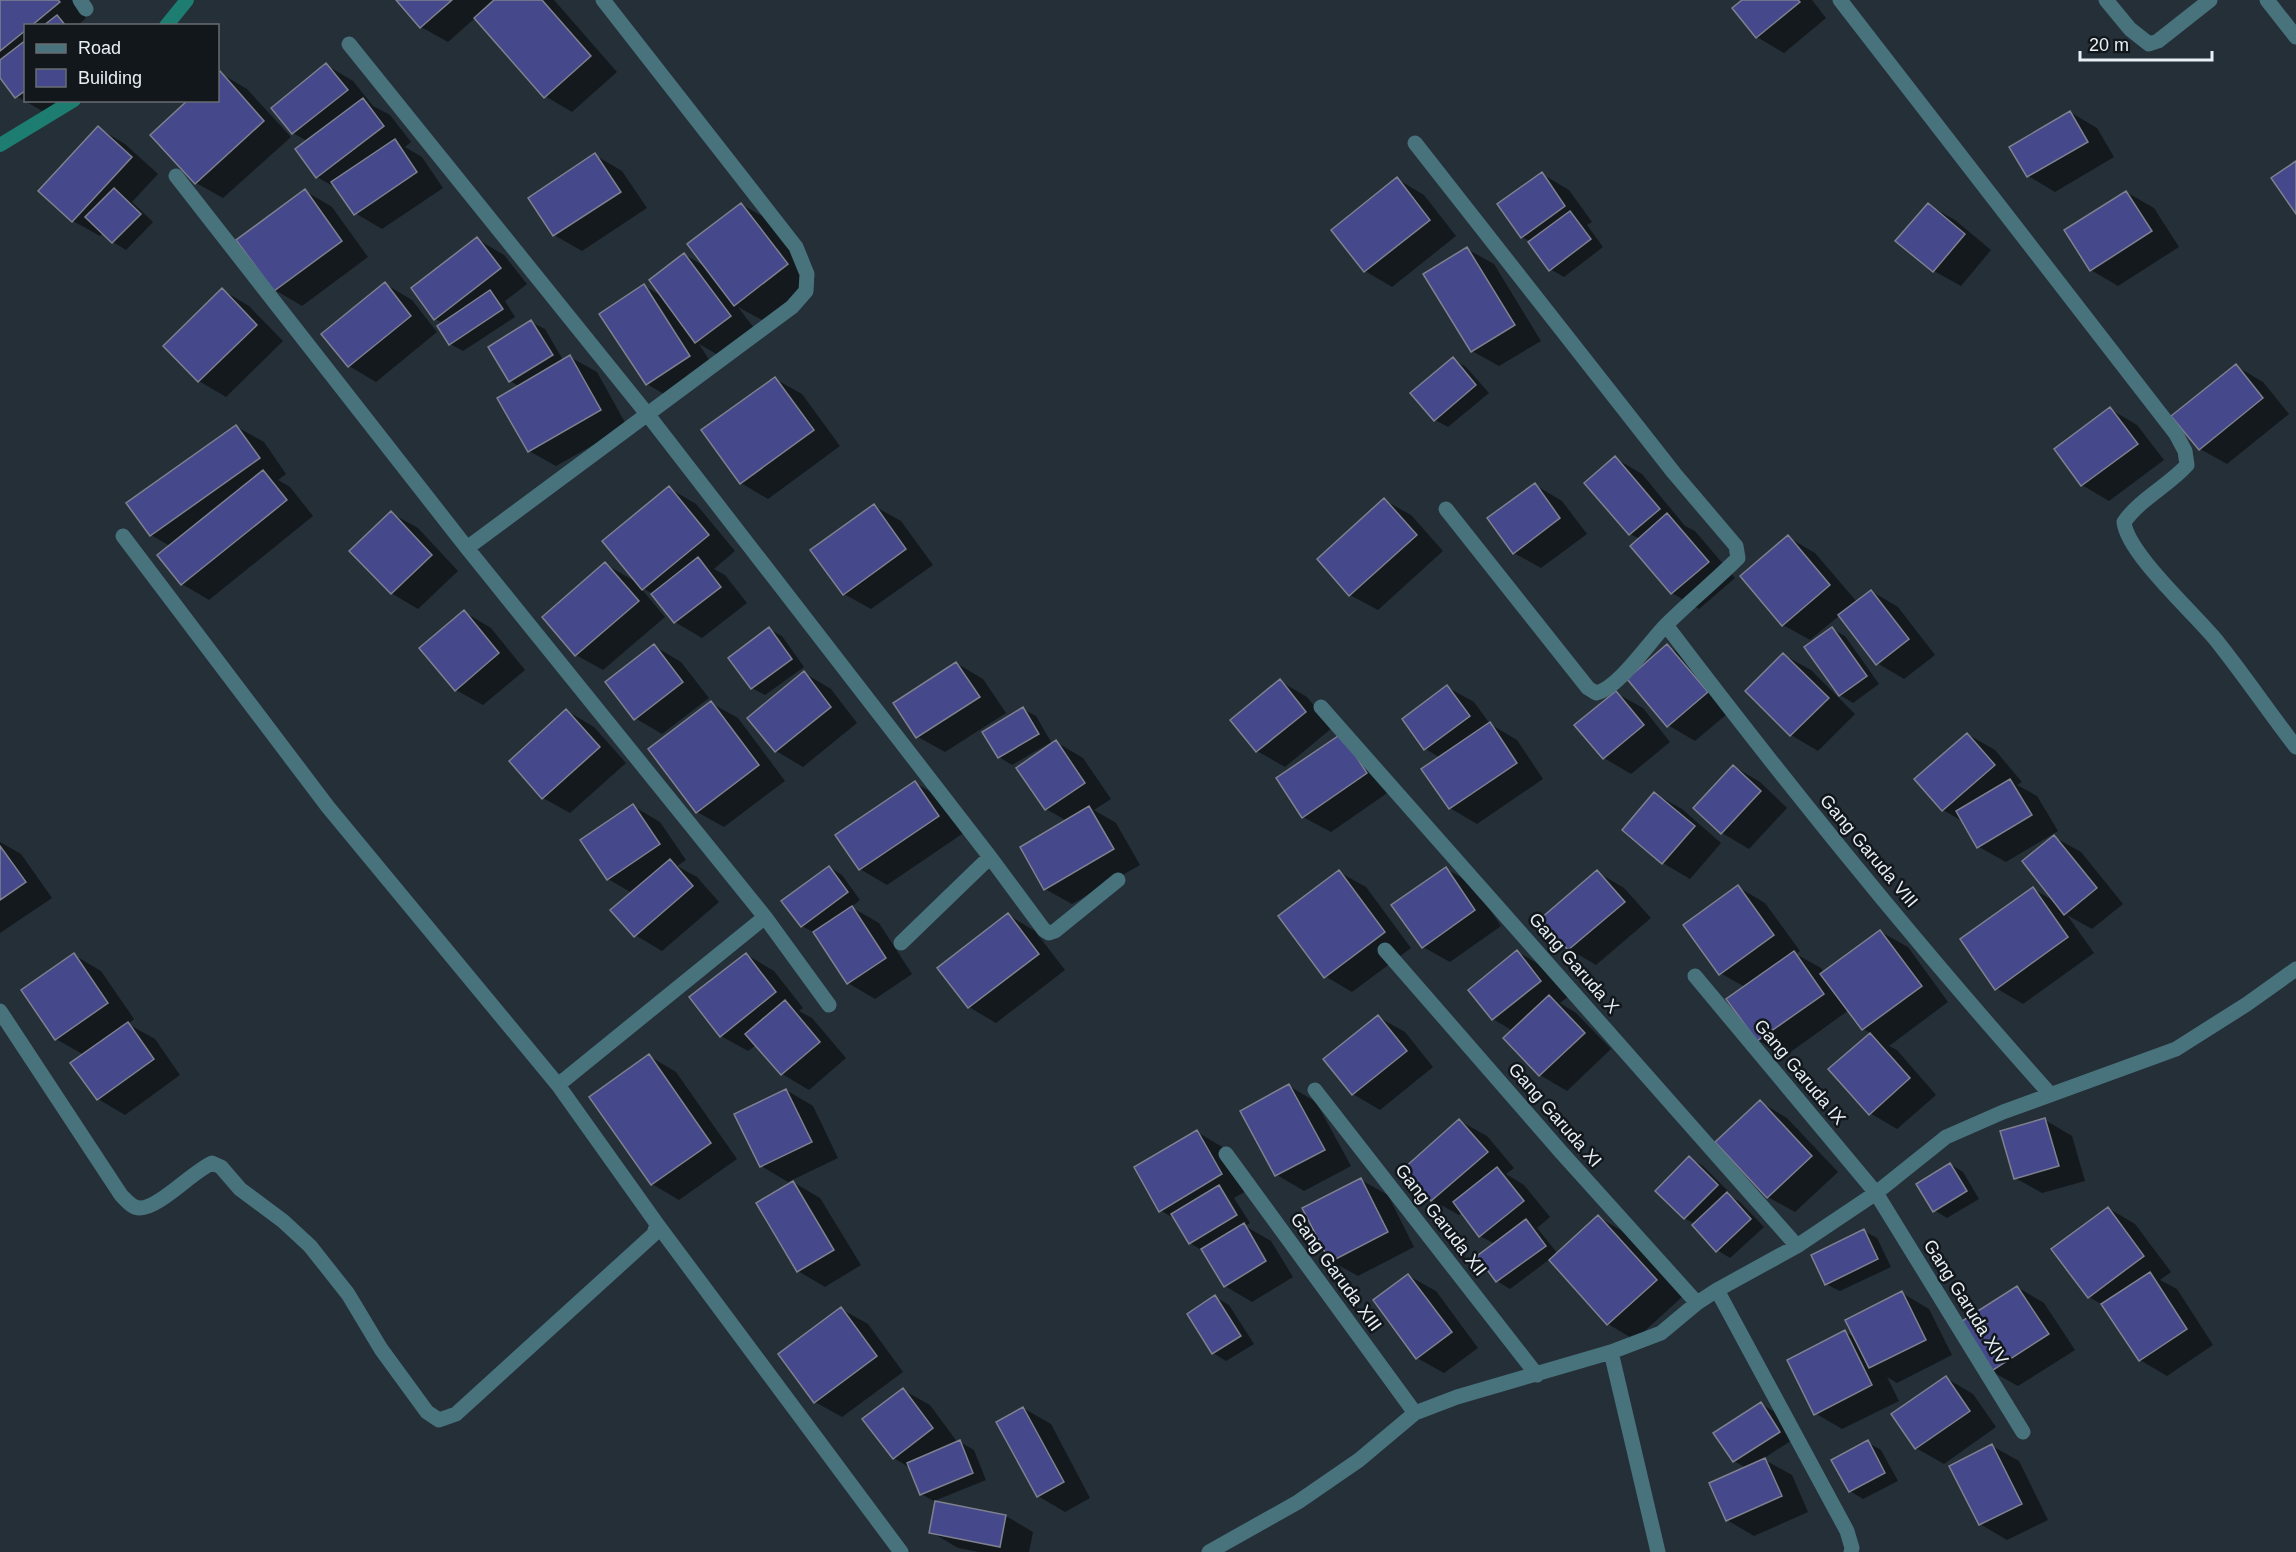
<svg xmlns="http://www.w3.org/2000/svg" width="2296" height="1552" viewBox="0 0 2296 1552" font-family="Arial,sans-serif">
<rect width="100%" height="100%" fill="#252f38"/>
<!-- shadow -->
<path fill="#0007" d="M0,0H72L86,18L77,26H26V100H58L44,112L16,96L0,75Z
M398,0H554L617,72L572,112L545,96L475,18L448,42L421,27Z
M1745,0H1812L1826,18L1784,53L1757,37Z
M326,65L353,81L373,106L390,115L411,142L405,147L422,157L443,188L382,229L355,213L338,189L317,177L307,141L293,133Z
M220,73L247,89L291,137L223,198L196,183L218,100V75Z
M2070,112L2097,128L2114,157L2055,192L2028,176Z
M98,128L125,144L158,174L132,202L153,222L126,250L113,242L103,233L100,236L73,221Z
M595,155L622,171L647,208L582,251L554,235Z
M1542,174L1569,190L1592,222L1587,225L1603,247L1564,277L1550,269L1531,242L1522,237Z
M1397,179L1424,195L1456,236L1392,287L1365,271L1333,230Z
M305,191L332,207L368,257L302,306L275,290Z
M2126,192L2154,208L2179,247L2118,286L2091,270Z
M741,204L769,220L815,280L762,320L738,307L757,332L723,358L699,344L717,372L674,400L647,384L644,286L662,296L685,255L706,267Z
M1928,205L1955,220L1991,250L1961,286L1934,271Z
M477,239L504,255L527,284L505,301L515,317L463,351L450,344L443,323L435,319Z
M1467,249L1494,264L1541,341L1499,366L1472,351Z
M385,284L412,300L437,332L376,382L349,366Z
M222,290L249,306L283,341L226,397L199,381Z
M531,322L545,329L563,360L570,357L597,372L627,426L556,466L529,451L519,386L510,381Z
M1453,359L1466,367L1489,393L1448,427L1435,420Z
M2236,366L2263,382L2289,414L2227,464L2200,449Z
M775,379L802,394L840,446L768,499L741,483L703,431Z
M2110,409L2137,425L2164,460L2109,501L2082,485L2056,450Z
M237,427L264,442L286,474L278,480L290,487L313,516L209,600L182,584L170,546L151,535Z
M1615,458L1642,474L1685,526L1695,531L1735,578L1699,609L1672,593L1632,546L1640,539L1630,534L1586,483Z
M1535,485L1562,501L1587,534L1541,568L1514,553Z
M669,488L696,504L735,551L714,569L725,575L747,603L702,638L675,622L653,594L639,586L665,617L603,670L576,655L605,564L638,583Z
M1384,500L1411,515L1443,551L1378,610L1350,595Z
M874,506L901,521L933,565L871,609L844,594Z
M391,513L418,528L458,571L418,609L391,593Z
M1788,537L1815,553L1857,602L1871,591L1898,607L1935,655L1904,679L1877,663L1840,615L1810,640L1783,625Z
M464,612L491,628L525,670L483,705L456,690Z
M769,629L782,636L804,667L765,695L752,688Z
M1832,629L1845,636L1879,684L1853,703L1840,695Z
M654,646L681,662L709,698L662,734L635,718Z
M1667,646L1694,662L1734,708L1695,741L1668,725Z
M1784,655L1811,670L1855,714L1818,751L1791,735L1747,691Z
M956,663L983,679L1006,713L945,752L918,737Z
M804,673L831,689L857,723L803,767L776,751L749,718Z
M1280,681L1307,697L1332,728L1285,767L1257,751L1232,720Z
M1447,687L1474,702L1490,724L1517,740L1543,779L1477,824L1450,808L1440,758L1426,749L1404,719Z
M1616,693L1643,708L1670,742L1631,774L1604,758Z
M711,703L738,718L785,781L724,827L697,812Z
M1023,709L1036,716L1051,742L1012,765L999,757Z
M567,711L594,727L626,763L570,813L543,798Z
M1967,734L1995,750L2022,782L2017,785L2037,796L2058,831L2006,862L1979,847L1964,822L1943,810Z
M1341,736L1393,789L1331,832L1303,817Z
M1056,742L1083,758L1111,799L1094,810L1116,823L1140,865L1072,904L1045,889L1067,821L1046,809Z
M1733,766L1760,782L1787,808L1749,849L1722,833Z
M915,783L942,798L965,832L887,885L860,869Z
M1655,794L1682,809L1721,843L1690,879L1663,863L1624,829Z
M633,806L660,822L686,860L677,866L697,877L719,902L662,951L635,935L632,893L608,879Z
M2054,837L2081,852L2123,904L2092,929L2067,915L2094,953L2023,1004L1996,988L2033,889L2056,902Z
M0,842L21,854L52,898L0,933Z
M829,867L842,875L860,900L851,907L879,923L912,974L875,999L848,983L815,933L802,926Z
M1446,869L1473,884L1501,926L1450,962L1423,947Z
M1339,872L1366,887L1411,948L1352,992L1325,976Z
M1597,872L1624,888L1651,918L1596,965L1569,949Z
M1738,887L1765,903L1800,951L1796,954L1821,968L1824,973L1881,932L1908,947L1948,1002L1889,1046L1897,1050L1936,1095L1897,1129L1870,1113L1830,1069L1871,1033L1863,1029L1849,1010L1785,1056L1758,1040L1745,987L1720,973Z
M1008,915L1035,931L1065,970L996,1023L969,1007L940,968Z
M1518,952L1545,968L1568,997L1560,1003L1576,1013L1611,1049L1567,1091L1540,1075L1505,1038L1513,1031L1493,1019Z
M74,955L101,971L134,1019L128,1024L155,1039L180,1075L125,1115L98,1099L84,1055L56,1039Z
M747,955L774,971L803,1008L799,1011L812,1018L846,1058L809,1090L782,1074L756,1045L748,1051L721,1036Z
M1378,1017L1405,1032L1433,1067L1380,1110L1353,1094Z
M649,1056L676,1072L737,1159L679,1200L652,1184Z
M1289,1086L1316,1102L1351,1166L1304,1191L1277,1175L1242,1111Z
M786,1090L813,1106L838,1158L788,1182L761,1166Z
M1760,1102L1787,1118L1838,1172L1795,1212L1768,1197Z
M2045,1120L2072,1136L2085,1181L2042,1193L2015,1178Z
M1460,1121L1487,1136L1514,1168L1506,1174L1524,1185L1550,1217L1537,1228L1558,1254L1598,1217L1626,1233L1683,1296L1635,1340L1608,1324L1550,1259L1510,1289L1497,1281L1495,1244L1480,1236L1463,1212L1459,1215L1432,1200Z
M1197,1132L1224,1148L1248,1190L1234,1198L1250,1223L1245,1226L1271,1241L1293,1277L1252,1302L1225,1286L1203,1251L1190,1243L1175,1219L1160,1210Z
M1690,1158L1703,1166L1730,1193L1728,1195L1740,1202L1764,1227L1730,1258L1717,1250L1695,1224L1684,1218Z
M1950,1164L1963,1172L1979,1199L1947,1218L1934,1210Z
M1361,1180L1388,1195L1414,1247L1358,1276L1331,1261Z
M793,1182L820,1198L861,1265L825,1287L798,1271Z
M2108,1208L2135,1224L2171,1272L2160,1280L2177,1289L2213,1345L2167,1376L2140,1360L2103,1305L2089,1297Z
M1864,1231L1877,1238L1891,1267L1840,1291L1826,1284Z
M1409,1276L1436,1291L1478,1348L1444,1373L1417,1358Z
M2017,1287L2044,1303L2075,1350L2018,1386L1991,1371Z
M1902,1293L1929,1309L1952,1355L1897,1383L1887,1377L1899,1401L1842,1429L1815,1413L1845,1332L1856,1338Z
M1215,1297L1229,1305L1254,1344L1226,1361L1213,1353Z
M841,1309L868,1324L903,1372L842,1417L815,1402Z
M1946,1378L1973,1394L1996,1427L1944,1464L1916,1448L1893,1414Z
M903,1390L930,1405L958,1443L960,1442L974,1450L986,1480L934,1501L921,1494L910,1468L894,1458Z
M1761,1404L1775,1412L1792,1440L1763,1459L1792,1475L1808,1512L1754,1536L1727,1520L1746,1468L1734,1461Z
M1023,1408L1051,1424L1090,1498L1065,1512L1038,1496Z
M1867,1442L1881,1450L1898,1481L1863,1499L1850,1491Z
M1992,1446L2019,1461L2048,1520L2007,1540L1980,1524Z
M1006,1516L1033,1532L1029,1552H979L958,1548L931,1532Z"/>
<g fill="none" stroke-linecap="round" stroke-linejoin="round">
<!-- stream -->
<path stroke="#1d7d71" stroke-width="14" d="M166,26L187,0
M0,145L74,100"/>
</g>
<!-- building -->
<path fill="#45498c" stroke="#7f818f" stroke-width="1.5" d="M0,0H58L60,2L31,26H26V30L0,51Z
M396,0H452L420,28Z
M494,0H542L591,56L544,98L474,18Z
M1742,0H1798L1800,2L1756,38L1732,8Z
M57,15L66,26H43Z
M26,40V90L15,98L0,78V60Z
M326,63L348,90L292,134L271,108Z
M220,71L264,121L195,184L150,135L188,100H218V73Z
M363,98L384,126L316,178L295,149Z
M2070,111L2088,142L2027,177L2009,147Z
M98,126L132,157L72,222L38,191Z
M395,139L417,172L354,215L331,182Z
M595,153L621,192L553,236L528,198Z
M2296,161V214L2271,178Z
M1542,172L1565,206L1521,238L1497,204Z
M1397,177L1430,220L1364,272L1331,230Z
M114,188L141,214L112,243L85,217Z
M305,189L342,241L274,291L236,240Z
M2126,191L2152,231L2090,271L2064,230Z
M741,203L788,264L734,306L687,244Z
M1928,203L1965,234L1933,272L1895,241Z
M1570,211L1591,239L1549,271L1528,242Z
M477,237L501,268L434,320L411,288Z
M1467,247L1515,325L1471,352L1423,274Z
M684,253L731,316L695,343L649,280Z
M385,282L411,316L348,367L321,334Z
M644,284L690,356L646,385L599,314Z
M222,288L257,325L198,382L163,346Z
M490,290L503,309L449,345L437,326Z
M531,320L553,355L509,382L488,347Z
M570,355L601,410L528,452L497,398Z
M1453,357L1476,385L1434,421L1410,393Z
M2236,364L2263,398L2199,450L2171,416Z
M775,377L814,430L740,484L701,430Z
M2110,407L2138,444L2081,486L2054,449Z
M236,425L260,458L150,536L126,503Z
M1615,456L1660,509L1629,535L1584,483Z
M263,470L287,500L181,585L157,555Z
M1535,483L1560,518L1513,554L1487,518Z
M669,486L709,535L642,590L602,541Z
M1384,498L1417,535L1349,596L1317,559Z
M874,504L906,549L843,595L810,550Z
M391,511L432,555L391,594L349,551Z
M1667,513L1709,562L1671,594L1630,546Z
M1788,535L1830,585L1782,626L1740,576Z
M698,557L721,587L674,623L651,594Z
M605,562L639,601L575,656L542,617Z
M1871,590L1909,639L1876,665L1838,615Z
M464,610L499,653L455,691L419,648Z
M769,627L792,659L751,689L728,658Z
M1832,627L1867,676L1839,696L1804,647Z
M654,644L683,682L634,720L605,682Z
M1667,644L1708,692L1667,727L1627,679Z
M1783,653L1829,698L1790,736L1745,691Z
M956,662L980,697L916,738L893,703Z
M804,671L831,707L775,752L747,718Z
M1280,679L1306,712L1256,752L1230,720Z
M1447,685L1470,716L1424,750L1402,719Z
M1616,691L1644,725L1603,759L1574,725Z
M711,701L759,765L696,813L648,749Z
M1023,707L1039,734L998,758L982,732Z
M566,709L600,747L542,799L509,761Z
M1490,722L1517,763L1449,809L1421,769Z
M1967,733L1995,765L1942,811L1914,779Z
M1341,734L1367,773L1302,818L1276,778Z
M1056,740L1085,783L1045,810L1016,768Z
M1733,765L1761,791L1721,834L1693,808Z
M2010,779L2032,815L1977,848L1956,811Z
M915,781L939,816L859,870L835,835Z
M1654,792L1695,826L1662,864L1622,830Z
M633,804L660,844L607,880L580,840Z
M1089,806L1114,849L1044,890L1020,847Z
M2054,835L2097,888L2064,915L2022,861Z
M0,846L26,882L0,900Z
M670,859L693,886L634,937L610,910Z
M829,866L848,892L801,927L781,901Z
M1446,867L1475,910L1422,948L1391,905Z
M1339,870L1385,932L1324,978L1278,916Z
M1597,870L1625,902L1568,950L1540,919Z
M1738,885L1774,935L1719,975L1683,925Z
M2033,887L2068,937L1995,990L1960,939Z
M852,906L886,958L847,984L813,932Z
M1008,913L1039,954L968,1008L937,968Z
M1880,930L1922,986L1862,1030L1820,974Z
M1517,950L1541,981L1492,1020L1468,990Z
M1794,951L1824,994L1757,1041L1726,999Z
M74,953L108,1003L55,1040L21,990Z
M746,953L776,992L720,1037L689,997Z
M1549,995L1585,1033L1539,1076L1503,1038Z
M785,1000L820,1042L781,1075L745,1034Z
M1378,1015L1407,1051L1352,1095L1323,1059Z
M128,1022L154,1059L97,1100L70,1063Z
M1870,1033L1910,1078L1869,1115L1828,1069Z
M649,1054L711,1143L651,1185L589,1097Z
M1289,1084L1325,1150L1275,1176L1240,1111Z
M786,1089L812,1142L760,1167L734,1114Z
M1760,1100L1812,1156L1767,1198L1715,1142Z
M2045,1118L2059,1166L2014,1179L2000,1131Z
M1459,1119L1488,1152L1431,1201L1403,1169Z
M1197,1130L1222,1174L1159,1212L1134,1167Z
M1689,1156L1718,1185L1684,1219L1655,1191Z
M1950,1163L1967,1191L1933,1212L1916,1184Z
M1497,1167L1524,1201L1479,1237L1453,1202Z
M1361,1178L1388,1232L1330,1262L1302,1208Z
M793,1181L834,1250L797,1272L756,1203Z
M1219,1185L1237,1215L1189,1244L1171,1214Z
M1727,1192L1751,1219L1716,1252L1692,1225Z
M2108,1207L2144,1256L2088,1298L2051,1249Z
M1598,1215L1657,1280L1607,1325L1549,1260Z
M1526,1219L1546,1246L1496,1282L1477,1256Z
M1244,1223L1266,1261L1224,1287L1201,1249Z
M1864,1229L1878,1259L1825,1285L1811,1255Z
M2150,1272L2187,1329L2139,1361L2101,1304Z
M1408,1274L1452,1332L1416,1359L1373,1300Z
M2017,1286L2049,1334L1990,1372L1959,1323Z
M1902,1291L1926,1340L1869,1368L1845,1320Z
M1215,1295L1241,1336L1212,1354L1187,1314Z
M841,1307L877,1356L814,1403L778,1354Z
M1845,1330L1872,1385L1814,1415L1787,1360Z
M1946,1376L1970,1411L1915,1449L1891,1414Z
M903,1388L933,1428L893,1459L862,1419Z
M1761,1402L1780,1432L1733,1462L1713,1433Z
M1023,1407L1064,1482L1037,1497L996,1422Z
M960,1440L973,1473L920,1495L907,1463Z
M1868,1440L1885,1473L1849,1492L1831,1460Z
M1992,1444L2022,1504L1979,1525L1949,1466Z
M1765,1458L1782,1496L1726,1521L1709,1483Z
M935,1501L1006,1515L1000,1547L929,1533Z"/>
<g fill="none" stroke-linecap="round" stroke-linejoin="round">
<!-- minor -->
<path stroke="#48727c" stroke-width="15" d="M80,0L86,9
M1840,0L2176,434L2185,451L2187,465C2168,486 2140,499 2124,522C2127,553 2194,613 2216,640C2244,675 2269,712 2296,747
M2106,0L2130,29L2149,44L2158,41L2210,0
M2267,0L2296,37
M349,44L648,415L990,857L1044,930L1049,933L1055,931L1118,880
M1415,143L1674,473L1736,546L1738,558C1715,581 1689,602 1666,625C1649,642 1618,689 1596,693L1588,688L1446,509
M176,176L467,548L765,917L829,1005
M123,536L328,807L558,1085L657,1224L901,1552
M467,548L792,307L806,291L807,274L796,247L603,0
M1666,625C1788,786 1915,943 2050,1094
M1321,707L1797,1246
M901,943L990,857
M1385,950L1561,1152L1697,1303
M1695,976L1876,1193L2023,1432
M0,1011L121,1195C126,1200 132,1208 140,1208C159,1208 192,1172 212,1163L221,1167L240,1189L283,1221L310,1246L348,1294L381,1349L427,1412L439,1420L456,1414L654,1234L657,1224
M558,1085L765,917
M1315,1090L1537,1375
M1226,1154L1415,1413
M1717,1290L1847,1531L1852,1548L1851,1552
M1611,1352L1658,1552
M1209,1552L1298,1502L1359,1460L1415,1413L1457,1397L1611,1352L1661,1333L1697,1303L1717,1290L1797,1246L1876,1193L1946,1137L2003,1112L2176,1049L2247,1004L2296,969"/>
</g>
<g text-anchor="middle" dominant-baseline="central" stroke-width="5" stroke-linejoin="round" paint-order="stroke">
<!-- street labels -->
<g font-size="18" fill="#e8eff5" stroke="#12171b">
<text transform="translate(1869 851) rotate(50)">Gang Garuda VIII</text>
<text transform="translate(1574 963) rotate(49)">Gang Garuda X</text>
<text transform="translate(1800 1072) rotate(50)">Gang Garuda IX</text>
<text transform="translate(1555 1115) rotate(49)">Gang Garuda XI</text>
<text transform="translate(1441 1220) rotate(52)">Gang Garuda XII</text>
<text transform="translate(1336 1272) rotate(54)">Gang Garuda XIII</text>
<text transform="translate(1966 1302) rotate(58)">Gang Garuda XIV</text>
</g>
</g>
<!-- legend -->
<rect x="24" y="24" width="195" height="78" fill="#12171b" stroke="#686d72" stroke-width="1.5"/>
<rect x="36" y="44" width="30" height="9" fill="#48727c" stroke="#686d72" stroke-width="1.5"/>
<text x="78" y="54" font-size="18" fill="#e8eff5">Road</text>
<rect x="36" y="69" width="30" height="18" fill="#45498c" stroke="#686d72" stroke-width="1.5"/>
<text x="78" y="84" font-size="18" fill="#e8eff5">Building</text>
<!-- scale -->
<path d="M2080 51v9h132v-9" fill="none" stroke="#e8eff5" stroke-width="3"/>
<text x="2089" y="51" font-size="18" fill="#e8eff5" stroke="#12171b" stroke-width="4.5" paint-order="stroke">20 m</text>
</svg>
